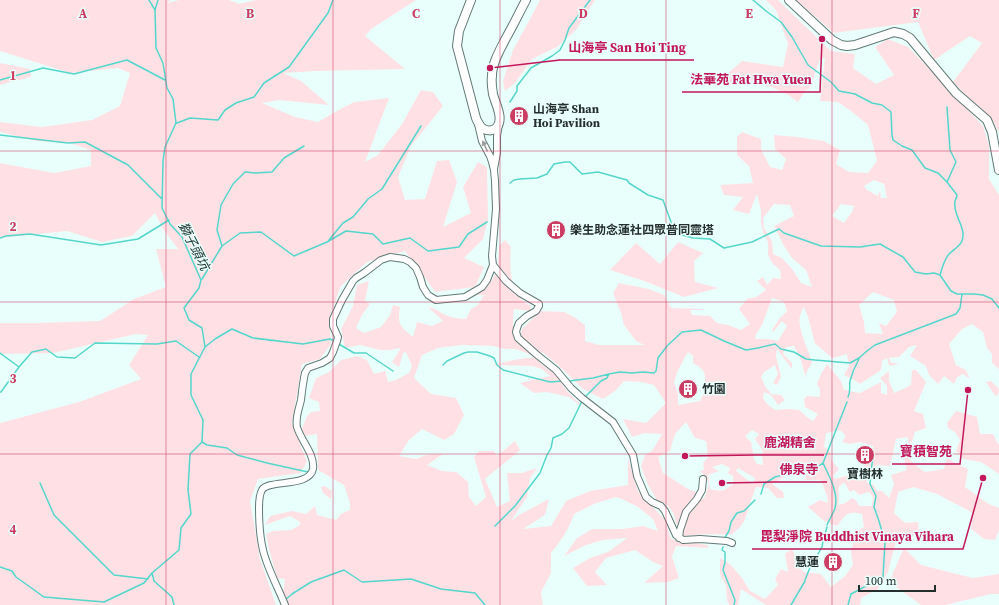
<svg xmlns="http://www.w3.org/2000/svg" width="999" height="605" viewBox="0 0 999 605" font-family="'Source Serif 4','Noto Sans SC',serif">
<rect width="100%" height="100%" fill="#e9fffb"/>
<!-- green -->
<path fill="#ffe1e5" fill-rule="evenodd" d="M0,0H170L167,3L179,0H229L239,4L256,0H416L371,29L365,36L405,69L316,71L283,73L301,81L329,105L279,100L262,103L295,117L318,122L337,111L354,102L389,98L365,162L378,155L402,124L421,90L433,92L443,106L411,146L398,177L405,200L425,199L437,161L449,160L457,182L443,227L471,213L463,187L478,162L487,167L488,220L483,239L464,258L484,267L475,287L435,292L423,275L405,251L367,262L341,286L329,318L331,344L320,359L302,364L292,423L307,462L300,473L258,479L250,501L260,559L276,605H0V423L79,402L141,379L129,365L148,335L136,334L53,353L0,354V323H35L100,321L134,299L166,287L156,249H178L163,229L155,213L132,236L102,242L67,231L0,238V163L54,173L91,166V150L69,143L36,141L0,132V122L42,127L92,120L120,106L130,73L118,68L70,73L0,51Z
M540,0H595L576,30L557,47L532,59L514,84L505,91L503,81L513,50L530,19Z
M766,0H778L831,51L855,54L853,68L876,84L894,75L875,47L888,39L908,47L941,80L983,126L989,146V179L999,195V369L992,363V354L987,348L983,332L972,324L962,329L949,344L956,365L966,370L970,379L963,374L957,377L954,384L944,376L938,384L929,375L926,366L910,356L917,345L909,347L899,357L889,358L891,363H899L891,366L889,365L887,358L882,361L881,370L860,384L856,381L844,375L849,366L847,354L833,358C826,354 822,348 815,344L808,317L804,307C802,309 801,313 800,316C797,329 809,350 812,363L806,373V379L801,360L794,346L786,347L783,354L792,363V369L777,349L776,356L781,377L777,385L773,383L778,374L775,365L764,372L761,377L765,386L771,394L781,395L785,400L778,405L771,395L764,392L763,398L767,404L775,410L788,409L799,410L807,417L813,421L818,414L805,407L804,399L807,396L820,397V389L817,384L821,374L827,364L841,381L844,390L860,393L881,382V393L887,395V386L880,378L889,371V381L894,393L903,389L911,385L912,370H916L926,382L914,411L923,414L926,428L915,432L910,447L907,437L896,439L890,466L877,465L866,482L874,485L877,491H882L889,498L894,484L891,475L907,470L904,458H908L918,467L925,472L944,469L947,458L957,464L968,469L965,487C976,495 986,504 999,508V530L995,540L984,539L971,529L973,513L937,494L913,487L898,492L894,513L905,523L918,522L919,535H907L896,541L888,572L878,589L861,598L860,605H766L741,589L738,605H729L727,600L726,586L720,574V558L730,564L742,578L750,591L765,599L778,585L775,579L781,569L788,572L785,554L792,549L803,572L821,574L831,587L845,576L853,565L851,552L856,532L864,527L862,514C847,510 845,515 837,526L824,521L808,507L820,500L828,503L827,496L821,480H805L807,471L794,468L781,479L772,484L783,492L784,498H777L768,488L756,487C751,498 749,510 744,521C741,527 736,531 731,535C715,534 700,534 684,536L676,523L673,512L666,504L657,500L648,485L641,466L645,455L652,451L662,434L645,433L632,437L623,419L646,423L666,403L654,385L641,382L624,381L615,391L603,399L583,389L558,365L542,352L539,362L555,374L567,391L587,411L569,397L547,392L534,393L520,383L550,376L542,369L532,366L491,365L519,359L536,357L516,349H505L493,346L461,345L438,348L422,355L414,378L431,394L456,398L464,415L454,434L444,440L422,429L409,440L399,456L416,459L426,455L443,454L427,465L442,471L456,472L468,482L469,497L476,506L486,497L474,457L479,451H494L497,456L515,441L520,450C509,460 496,469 485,479L497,507L510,501L507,473H522L537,468L530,478L527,497L511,521L519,515L549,499L545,515L523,529L551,526L566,501L590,491L628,485V458L638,491L665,520L671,539L707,545L709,548L676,546L672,557L679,578L668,582L644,583L663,566L653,562L635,550L606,558L595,572L607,585L587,586L573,568L590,558L608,552L627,538L603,540L586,545L564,556L577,538L592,529H622L643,526L658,531L653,519L638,507L622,499L616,497L594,504L574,514C569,529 561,541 551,553V573L541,592L543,605H289L283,593L285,579L277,578L269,549L266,534L273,531L291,530L300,525V522L290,516L265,525L270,516L292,511L306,514L315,506L317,515L336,520L341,514L350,510V503L344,485L318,470L317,434L305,436L302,429L307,416L311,412L320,411L319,402L309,398L316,378L329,372L341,360L357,356L367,360L374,374L385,371L388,382L396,380L409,373L412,366L406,352L403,353L399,367L392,362L401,348L390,350H380L360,345L345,348L341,329L353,306L357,285L369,281L365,301L370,304L362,315L356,328L364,333L381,327L390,315L393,305L400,307C397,324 400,326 413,337L417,322L432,326L443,321L428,307C437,309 439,312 446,315C453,318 460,319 466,319L471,309L478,305L484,295H476C497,281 498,270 499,246L505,240L511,247C510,263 509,286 521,299C523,302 528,304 531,306L530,311L514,309C512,319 513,328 515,338L520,335L522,329L540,311L564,312L574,317L585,325V341L599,345H644L636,341L624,325L621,313L613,293L619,283L649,289L664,295L671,308L702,309L705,310H690L692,315L710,316L717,323L728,325L741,330L750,324L739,309L747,299L756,297L766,290L757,281L763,277L767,285L773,278L781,279L780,270L773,264L768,255V242L763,232L761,222V211L757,194L749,214L733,210L743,197L724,195L720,185L753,183L749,166L737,155V137L742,132L761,139V149L770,167L782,170L786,159L775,149L774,135L798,137L824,141L840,150L836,164L849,172L868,173L877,161L868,125L851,111L838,102L820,101L825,58L820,59L810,88L805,91L798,102L790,96L774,88L750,81L728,85L726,75L742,61L783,67L788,44L776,10ZM874,180L884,184L887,198H881L880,191L878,196L867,190L864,186ZM774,204L790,205L794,216L774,226L784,246L792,258L806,270L812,287L801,283L793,270L782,258L773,254L772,241L764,228L763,218ZM841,204L854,206L852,212L844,223L832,216ZM873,292L894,300L897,312L886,326L879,323L883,334L865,333L864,322L859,305ZM772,298L784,302L787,311L780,318L772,330L773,332L782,321L787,326L778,341L768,339H755L756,334L762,325ZM688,352L693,356V363C703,369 706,371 705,383L721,381L717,390L704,393L700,401L678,405V394L674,382L678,370ZM686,422L695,438L706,441L708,457L703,463L704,470L700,471C712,483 709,484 704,499L696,492L688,489L663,473L658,457L670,451L675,434ZM752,430L759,434L755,439L763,451L762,457L763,465L757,464L754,459L751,442L745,436ZM840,430L846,436L842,442L850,444L860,442L873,446L875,459L851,473L846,476L835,479L833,476L839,469L832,461L830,450L824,447L826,433ZM722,464L730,468L728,473L733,476V484C725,491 721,492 710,489L708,475L719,471L712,467ZM738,468L755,478L753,484L736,471ZM844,482L850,492L854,490L859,495L869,492L873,497L872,506H859L856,500L851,498C848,502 844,504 838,505C840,499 838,493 839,487Z
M796,0H999V133L995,125L953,82L982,43L970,36L934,60L918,22L834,33Z
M0,63L30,69L31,77L0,85Z
M678,242L703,253L694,261L695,282L718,288L684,297L644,281L610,270L636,243L660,264Z
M991,381L999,389L998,395L995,396L986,382Z
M956,411L977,417L980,434H993L998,444H999V474L981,462L963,459L956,451L960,440L956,433L948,428L947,423Z
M325,486L332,491L331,499L323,493L321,487Z
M904,548L921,565L973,578L999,574V594H991L945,605H921L889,582Z"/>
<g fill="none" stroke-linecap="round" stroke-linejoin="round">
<!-- stream -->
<path stroke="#54d7ca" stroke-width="1.5" d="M149,0L155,10
M158,0L155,10L156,48L163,63L167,88L173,99L176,123L165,147L163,161L162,208L170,224L182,237L201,280L199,288L184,308L189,320L202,328L205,347L191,374V395L203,420L202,442L190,454L188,490L191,514L181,528L179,550L152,573L154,581L172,597L174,605
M753,0L766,11L781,22L792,37L808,65L831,82L839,91L855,94L872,103L882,105L891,112L892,135L893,140L902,146L912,150L925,168L938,173L947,182
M0,80L43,68L74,74L127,60L165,80
M510,102L517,91V86L531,68L552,56L560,50L565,40L569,28L590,0
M177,123L190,118L218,120L225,110L236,103L254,97L264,83L289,67L328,13L333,0
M0,135L68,143L85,142L128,165L162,199
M510,183L514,180L520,179L537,178L547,174L554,164L565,162H570L582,174L598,172L627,180L629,183L648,195L663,200L675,233L693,238L710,239L724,248L752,242L779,229L784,233L821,246L860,247L880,244L903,257L915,272L926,274L934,273L940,275L951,291L957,294H974L983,295L992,299L999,308
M0,238L6,236L30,234L101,245L138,239L169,220
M329,240L343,223L353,217L368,199L382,189L421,126
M222,246L217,230L221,205L233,184L245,172L255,173L272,172L284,158L304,146
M940,275C942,268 944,260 949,254C953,250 960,246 962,241C967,227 952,215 955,201C956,199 957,197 957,195L947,182L956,162L950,150L947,107
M202,279L222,246L240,233L261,232L294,256L327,242L346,231L373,234L383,244L410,238L428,251L459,247L468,234L487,222
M337,343L354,353H366L393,371
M205,347L215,339L232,329L253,338L303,344L330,339L334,341
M0,353L19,367
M443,365L447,361L464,353L468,352H477L490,356L494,358L497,365L503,370L550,382L563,381
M569,381L593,378L609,374
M0,392H1L19,367L32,352L46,349L57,357L75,358L95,343L157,344L176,341L199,357
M848,397C851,390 849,387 850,381C852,373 855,366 859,359
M584,398L601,381L607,378L609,374L620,372L632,373L643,372L654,373L656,371L658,358L667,346L682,332L701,330L724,341L746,350L758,348L775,344L781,349L794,352L806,359L815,360L850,363L859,358L867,351L875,345L956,314L960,308L962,294
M202,442L207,445L227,448L237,455L267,463L308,472
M40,483L54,515L114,575L148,579
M761,494L764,484L775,477L794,472L806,467C812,470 818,467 823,463
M827,525C829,520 833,514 835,508C839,493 829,476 823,463L847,402
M495,526L515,506L540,473L547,455L551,448L553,438L562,434L569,428L582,401
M825,534L827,527
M724,539L729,531L731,522L737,513L744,511L755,500
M723,547L722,550L725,552V562L723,570L735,600L734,605
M818,554L822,547L824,535
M0,567L12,571L16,577L44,597L104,602L144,583L152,573
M805,580L811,565L818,555
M285,600L292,594L311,582L344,570L362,582L411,579L441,589L475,593L485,605
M791,605L805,581
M848,605L851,594L883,577L885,542L879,521L874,507L876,496L870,484L873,454"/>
<defs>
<path id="minor" d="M494,169L497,153V136L499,124
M493,265L506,281L520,293L539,304V306L536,311L527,316L519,323L517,328L516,332L518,338L536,354L556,370L571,388L582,398L613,422L633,455L637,476L646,497L652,502L661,506L665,511L676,535L683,540L700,539L727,541L732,543
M679,538L680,530L686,512L697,499L702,490L703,479
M285,605C279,590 271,575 266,560C260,544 259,525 259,508C259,503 259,495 262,490C268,479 309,488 313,469C315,454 301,441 297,427C295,418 299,409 301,400C302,391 303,382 305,373L308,368L322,363L330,358L333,352L337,341L338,337L333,326V319L342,300L353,281L356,278L364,273L381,260L390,257L404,259L410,262L416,268L420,277L423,287L428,295L436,300L465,297L482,287L487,280L493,265L492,256L496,209L495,181L494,170L492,162L490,156L482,141L478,124"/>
<path id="secondary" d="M471,0L459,31L457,46L476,118C477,121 479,124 481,127C485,131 493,132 497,127C504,118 495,103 493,94C492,88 491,82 492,76C492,63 500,50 506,38C513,26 519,13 526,0
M789,0L832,40L841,45L847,46L855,45L894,32L903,34L910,38L920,50L956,93L987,120L992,132L999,170"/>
</defs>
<!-- minor casing -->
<use href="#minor" stroke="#627a77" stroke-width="8"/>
<!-- secondary casing -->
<use href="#secondary" stroke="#627a77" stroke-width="10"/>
<!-- minor -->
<use href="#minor" stroke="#fff" stroke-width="6"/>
<!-- secondary -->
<use href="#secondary" stroke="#fff" stroke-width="8"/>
</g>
<!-- one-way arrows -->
<defs><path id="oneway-solid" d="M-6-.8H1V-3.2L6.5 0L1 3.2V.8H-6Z"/></defs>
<use fill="#9ca1a0" href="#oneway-solid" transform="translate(485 146) rotate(-114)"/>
<!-- grid -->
<path fill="none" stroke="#cc3d63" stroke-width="1" stroke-opacity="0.55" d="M166,0V605M333,0V605M500,0V605M666,0V605M832,0V605M0,151H999M0,302H999M0,454H999"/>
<!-- icons -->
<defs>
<symbol id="building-disc" viewBox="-11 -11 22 22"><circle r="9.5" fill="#cc3d63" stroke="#e9fffb"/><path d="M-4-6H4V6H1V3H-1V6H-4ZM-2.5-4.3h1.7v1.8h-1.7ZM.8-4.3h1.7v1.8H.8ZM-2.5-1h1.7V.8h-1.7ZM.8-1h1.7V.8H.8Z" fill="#fff"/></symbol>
</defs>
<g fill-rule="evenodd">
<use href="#building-disc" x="508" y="105" width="22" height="22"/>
<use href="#building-disc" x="545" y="219" width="22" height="22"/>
<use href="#building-disc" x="677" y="378" width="22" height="22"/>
<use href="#building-disc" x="854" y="444" width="22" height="22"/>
<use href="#building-disc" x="822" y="551" width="22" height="22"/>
</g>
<g text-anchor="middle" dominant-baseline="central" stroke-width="3" stroke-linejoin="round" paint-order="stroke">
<!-- poi labels -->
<g font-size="12" font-weight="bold" fill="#242e2d" stroke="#e9fffb" text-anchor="start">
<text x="533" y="109">山海亭 Shan<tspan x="533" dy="14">Hoi Pavilion</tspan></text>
<text x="570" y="230">樂生助念蓮社四眾普同靈塔</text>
<text x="702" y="389">竹園</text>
<text x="865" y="474" text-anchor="middle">寶樹林</text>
<text x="819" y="562" text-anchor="end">慧蓮</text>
</g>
<!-- water labels -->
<g font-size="13" font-style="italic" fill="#213835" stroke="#e9fffb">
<text transform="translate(194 246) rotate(63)">獅子頭坑</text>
</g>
</g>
<g font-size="13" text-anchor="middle" font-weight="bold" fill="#cc3d63" stroke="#e9fffb" stroke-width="3" stroke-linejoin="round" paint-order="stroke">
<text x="83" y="18">A</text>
<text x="250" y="18">B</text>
<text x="416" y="18">C</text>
<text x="583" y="18">D</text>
<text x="749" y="18">E</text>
<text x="916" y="18">F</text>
<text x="13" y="80">1</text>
<text x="13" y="231">2</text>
<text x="13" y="383">3</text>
<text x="13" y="534">4</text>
</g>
<!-- callouts -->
<path fill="none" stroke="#c2185b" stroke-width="1.5" d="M490 68L560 60H694M822 39L820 92H682M685 456L756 455H824M968 390L960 464H892M722 483L772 482H827M983 478L963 549H752"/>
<g fill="#c2185b" stroke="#e9fffb" stroke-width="1.5">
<circle cx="490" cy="68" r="4"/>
<circle cx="822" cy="39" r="4"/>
<circle cx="685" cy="456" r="4"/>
<circle cx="968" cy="390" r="4"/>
<circle cx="722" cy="483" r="4"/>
<circle cx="983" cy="478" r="4"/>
</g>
<g font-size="13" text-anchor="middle" font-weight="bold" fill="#c2185b" stroke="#e9fffb" stroke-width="3" stroke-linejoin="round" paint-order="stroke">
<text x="627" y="52">山海亭 San Hoi Ting</text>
<text x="751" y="84">法華苑 Fat Hwa Yuen</text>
<text x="790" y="447">鹿湖精舍</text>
<text x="926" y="456">寶積智苑</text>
<text x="799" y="474">佛泉寺</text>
<text x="857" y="541">毘梨淨院 Buddhist Vinaya Vihara</text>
</g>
<!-- scale -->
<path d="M859 585v6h76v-6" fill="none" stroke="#242e2d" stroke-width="2"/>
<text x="865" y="585" font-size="12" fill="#242e2d" stroke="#e9fffb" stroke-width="3" paint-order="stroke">100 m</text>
</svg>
